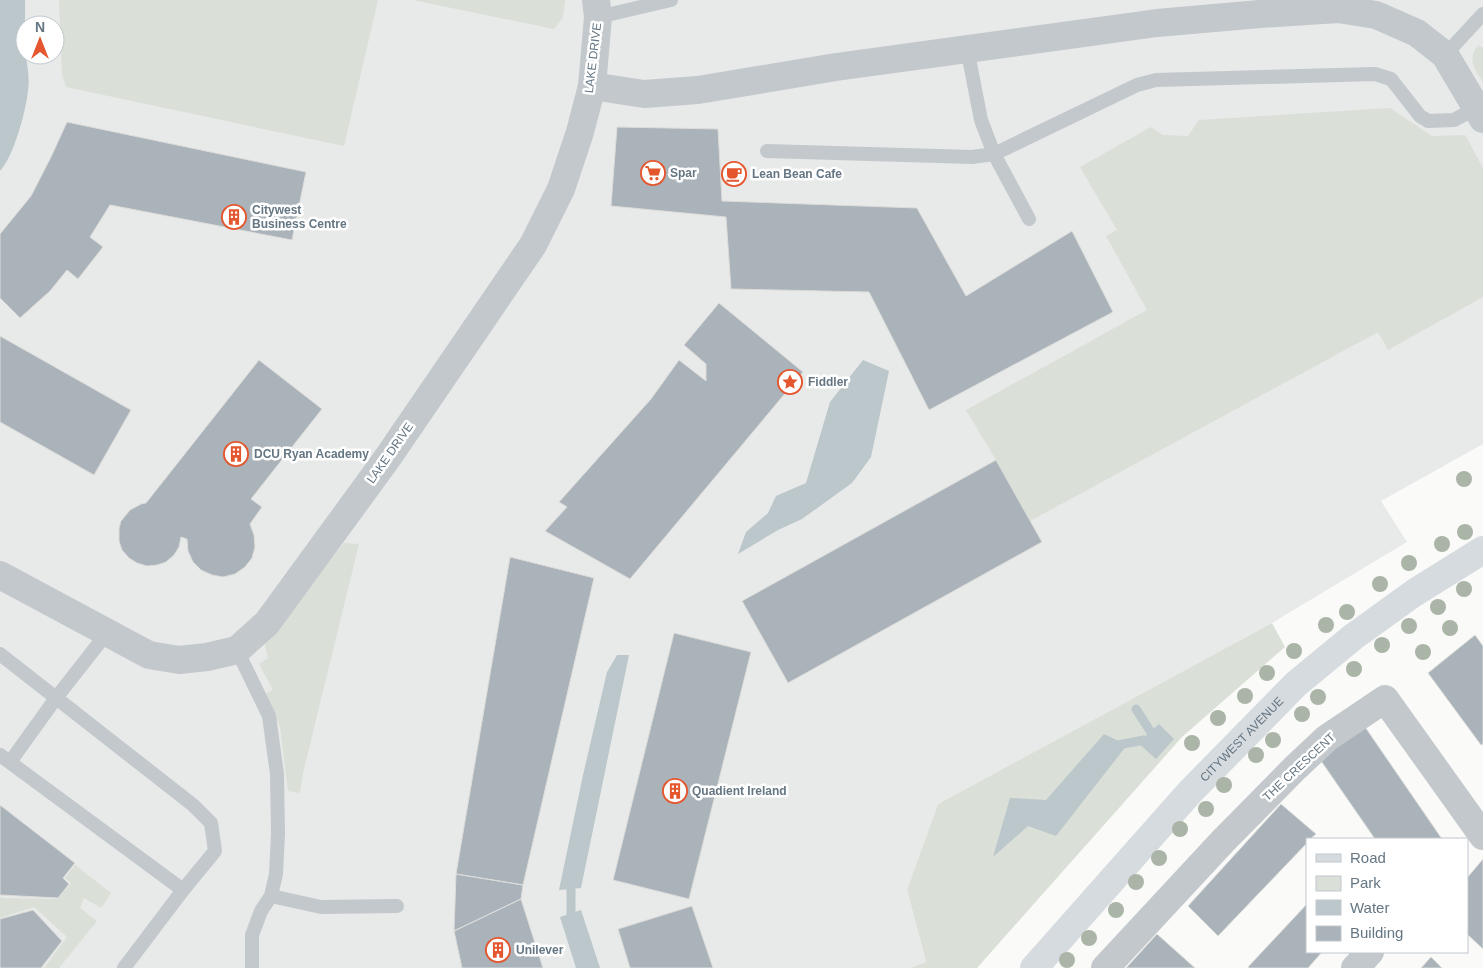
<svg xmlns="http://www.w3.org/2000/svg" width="1483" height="968" viewBox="0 0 1483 968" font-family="Arial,sans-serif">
<rect width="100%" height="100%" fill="#fafaf8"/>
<!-- built -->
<path fill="#e8e9e9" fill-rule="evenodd" d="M0,0H1483V444L1381,501L1407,542L1272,623L938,804L907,890L926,963L911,968H0ZM25,25H55V55H25Z"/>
<!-- green -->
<path fill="#dadfd7" d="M59,0H378L344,146L66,87L62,74Z
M413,0H565L563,17L554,29Z
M1478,45L1483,48V82C1474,68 1467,60 1478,45Z
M1390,108L1432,136L1465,135L1483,168V297L1388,350L1378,332L1030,521L996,460L966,410L1147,310L1106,236L1117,230L1080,167L1151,127L1163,135L1188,136L1199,120Z
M344,543L359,544L303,773L300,793L288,791L280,727L265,694L273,690L259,664L268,658L264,641Z
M1272,623L1285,647L1182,737L977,968H911L926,962L907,890L938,804Z
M75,865L111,893L101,908L84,898L80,908L97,921L59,968H44L67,937L34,907L0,918V897L3,898L57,899L71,883L65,878Z"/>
<!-- water -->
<path fill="#bbc7cb" d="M0,0H25V55H26C27,66 30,79 28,90C26,111 14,156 0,171Z
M863,360L889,371L871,457L852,483L802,519L778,530L738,554L746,532L768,513L776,496L806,483L830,402Z
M617,655H629L581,888L559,890L583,775L607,672Z
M1159,724L1174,739L1156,759L1138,743Z
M1104,734L1127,745L1056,836L1028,826L993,857L1010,798L1046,800Z
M581,910L600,968H576L560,917Z"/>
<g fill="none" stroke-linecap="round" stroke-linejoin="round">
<!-- stream -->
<path stroke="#bbc7cb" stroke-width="9" d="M1136,709L1152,734
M1113,746L1144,740
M571,914V889"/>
</g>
<!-- building -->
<path fill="#aab3b9" stroke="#dcdcda" d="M67,122L306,172L292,240L110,205L90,237L103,247L78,279L67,270L50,291L20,318L0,298V234L31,196L51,157Z
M617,127L718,129L722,201L917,208L966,296L1072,231L1113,312L929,410L869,292L731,289L726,217L611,206Z
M719,303L803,372L630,579L545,531L567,507L559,502L651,399L679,360L706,381V364L684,345Z
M0,336L131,410L94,475L0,422Z
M259,360L322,409L251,499L262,507L250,524L254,535L255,547L252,558L245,567L235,574L223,577L212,575L201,570L193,562L188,551L187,539L181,537L179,547L174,555L166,562L157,565L147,566L137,563L129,558L122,550L119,541V528L121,521L130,510L141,504L146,503Z
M996,460L1042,542L788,683L742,601Z
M510,557L594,578L523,885L456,874Z
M674,633L751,652L689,899L613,880Z
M1475,635L1483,646V744L1481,745L1428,673Z
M1363,724L1442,839H1375L1317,755Z
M1281,804L1316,834L1310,839H1307V843L1218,936L1188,906Z
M0,805L75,863L63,878L69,884L58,898L0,895Z
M1483,859V949L1467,934V878Z
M456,874L523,885L521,899L454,931Z
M521,899L543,968H462L454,931Z
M1307,904V952H1322L1308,968H1249L1248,967Z
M692,906L713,968H630L618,929Z
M33,910L62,941L41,968H0V919Z
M1157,934L1195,968H1126Z
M1431,957L1442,968H1421Z"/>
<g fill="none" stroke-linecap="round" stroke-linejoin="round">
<!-- service -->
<path stroke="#c3c8cc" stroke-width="14" d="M598,17L671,0
M967,48L981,120L994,154L1029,219
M1445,55L1483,14
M767,151L972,157L994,154L1137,85L1156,80L1375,74L1391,79L1420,116L1428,121L1454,120L1476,108
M237,650L269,716L277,774L278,834L276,874L271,896L261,911L252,935V968
M0,654L193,805L211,823L215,851L183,890
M0,755L183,890L124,968
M10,762L56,698L107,633
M271,896L321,907L397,906"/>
<!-- minor -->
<path stroke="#c3c8cc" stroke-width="28" d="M592,86L644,94L698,90L836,67L1157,23L1260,14L1338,9L1376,15L1417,33L1445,55L1483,119
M0,575L149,655L179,660L207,657L237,650L267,623L386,460L533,245L561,189L580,132L592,86L598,17L596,0
M1105,968L1223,841L1295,768L1327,738L1385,699L1483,836
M1355,968L1370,952"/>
<!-- secondary -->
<path stroke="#d6dbdf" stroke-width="28" id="s1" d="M1034,968L1190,792L1296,684L1353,637L1414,593L1483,550"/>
</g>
<!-- trees -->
<g fill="#aab4a7">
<circle cx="1464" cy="479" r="8"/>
<circle cx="1465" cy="532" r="8"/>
<circle cx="1442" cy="544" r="8"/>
<circle cx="1409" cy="563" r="8"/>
<circle cx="1380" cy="584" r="8"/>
<circle cx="1464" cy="589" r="8"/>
<circle cx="1438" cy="607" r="8"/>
<circle cx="1347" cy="612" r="8"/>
<circle cx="1326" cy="625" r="8"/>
<circle cx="1409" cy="626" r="8"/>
<circle cx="1450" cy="628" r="8"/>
<circle cx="1382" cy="645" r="8"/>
<circle cx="1294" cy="651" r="8"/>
<circle cx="1423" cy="652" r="8"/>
<circle cx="1354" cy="669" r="8"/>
<circle cx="1267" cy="673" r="8"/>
<circle cx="1245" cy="696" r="8"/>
<circle cx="1318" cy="697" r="8"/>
<circle cx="1302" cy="714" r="8"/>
<circle cx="1218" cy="718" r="8"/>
<circle cx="1273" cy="740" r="8"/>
<circle cx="1192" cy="743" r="8"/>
<circle cx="1256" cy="755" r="8"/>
<circle cx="1224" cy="785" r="8"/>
<circle cx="1206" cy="809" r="8"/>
<circle cx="1180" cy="829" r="8"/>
<circle cx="1159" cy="858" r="8"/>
<circle cx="1136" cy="882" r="8"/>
<circle cx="1116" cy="910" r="8"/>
<circle cx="1089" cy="938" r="8"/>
<circle cx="1067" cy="960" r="8"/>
</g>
<!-- icons -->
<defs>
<symbol id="supermarket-ring" viewBox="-11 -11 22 22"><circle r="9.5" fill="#fff" stroke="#e4572e" stroke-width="1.5"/><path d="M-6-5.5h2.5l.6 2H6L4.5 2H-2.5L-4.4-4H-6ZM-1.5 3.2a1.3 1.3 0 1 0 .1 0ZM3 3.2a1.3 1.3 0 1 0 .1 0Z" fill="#e4572e"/></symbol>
<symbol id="cafe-ring" viewBox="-11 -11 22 22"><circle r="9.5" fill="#fff" stroke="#e4572e" stroke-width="1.5"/><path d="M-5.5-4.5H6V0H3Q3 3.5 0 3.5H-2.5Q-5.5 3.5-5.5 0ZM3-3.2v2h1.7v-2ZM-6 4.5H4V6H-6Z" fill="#e4572e"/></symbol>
<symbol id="building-ring" viewBox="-11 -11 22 22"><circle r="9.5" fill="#fff" stroke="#e4572e" stroke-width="1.5"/><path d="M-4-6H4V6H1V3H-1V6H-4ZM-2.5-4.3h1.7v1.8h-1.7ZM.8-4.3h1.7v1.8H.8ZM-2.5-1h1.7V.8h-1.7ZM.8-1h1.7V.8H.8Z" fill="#e4572e"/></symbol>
<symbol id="sight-ring" viewBox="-11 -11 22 22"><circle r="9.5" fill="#fff" stroke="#e4572e" stroke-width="1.5"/><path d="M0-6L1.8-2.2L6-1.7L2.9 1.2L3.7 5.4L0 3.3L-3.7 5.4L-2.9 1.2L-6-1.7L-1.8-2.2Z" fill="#e4572e"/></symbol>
</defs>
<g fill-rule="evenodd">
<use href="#supermarket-ring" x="639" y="159" width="28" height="28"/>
<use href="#cafe-ring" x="720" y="160" width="28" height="28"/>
<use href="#building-ring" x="220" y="203" width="28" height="28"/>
<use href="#sight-ring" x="776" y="368" width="28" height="28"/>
<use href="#building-ring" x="222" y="440" width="28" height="28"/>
<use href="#building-ring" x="661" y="777" width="28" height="28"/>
<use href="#building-ring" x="484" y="936" width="28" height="28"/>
</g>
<g text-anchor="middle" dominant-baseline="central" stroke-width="5" stroke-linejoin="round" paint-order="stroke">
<!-- street labels -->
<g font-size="12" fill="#657683" stroke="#fff">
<text transform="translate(593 58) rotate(-83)">LAKE DRIVE</text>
<text transform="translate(390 453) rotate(-55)">LAKE DRIVE</text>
<text stroke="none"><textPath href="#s1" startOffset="309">CITYWEST AVENUE</textPath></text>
<text transform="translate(1299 767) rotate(-43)">THE CRESCENT</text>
</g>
<!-- poi labels -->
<g font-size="12" font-weight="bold" fill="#657683" stroke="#fff" text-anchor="start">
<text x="670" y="173">Spar</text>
<text x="752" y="174">Lean Bean Cafe</text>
<text x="252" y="210">Citywest<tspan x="252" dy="14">Business Centre</tspan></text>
<text x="808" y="382">Fiddler</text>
<text x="254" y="454">DCU Ryan Academy</text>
<text x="692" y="791">Quadient Ireland</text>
<text x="516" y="950">Unilever</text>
</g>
</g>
<!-- legend -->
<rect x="1306" y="838" width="162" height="115" fill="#ffffff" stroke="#c1c8cd"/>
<rect x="1316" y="854" width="25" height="8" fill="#d6dbdf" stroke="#c1c8cd"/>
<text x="1350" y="863" font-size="15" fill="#657683">Road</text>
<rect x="1316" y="876" width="25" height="15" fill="#dadfd7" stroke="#c1c8cd"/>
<text x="1350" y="888" font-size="15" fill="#657683">Park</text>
<rect x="1316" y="900" width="25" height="15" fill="#bbc7cb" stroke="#c1c8cd"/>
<text x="1350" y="913" font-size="15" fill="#657683">Water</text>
<rect x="1316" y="926" width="25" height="15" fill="#aab3b9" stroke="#c1c8cd"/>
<text x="1350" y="938" font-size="15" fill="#657683">Building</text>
<!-- north arrow -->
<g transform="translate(40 40)"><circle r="24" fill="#ffffff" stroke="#c1c8cd"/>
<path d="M0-4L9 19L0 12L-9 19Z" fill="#e4572e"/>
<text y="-8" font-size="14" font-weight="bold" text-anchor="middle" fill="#657683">N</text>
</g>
</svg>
